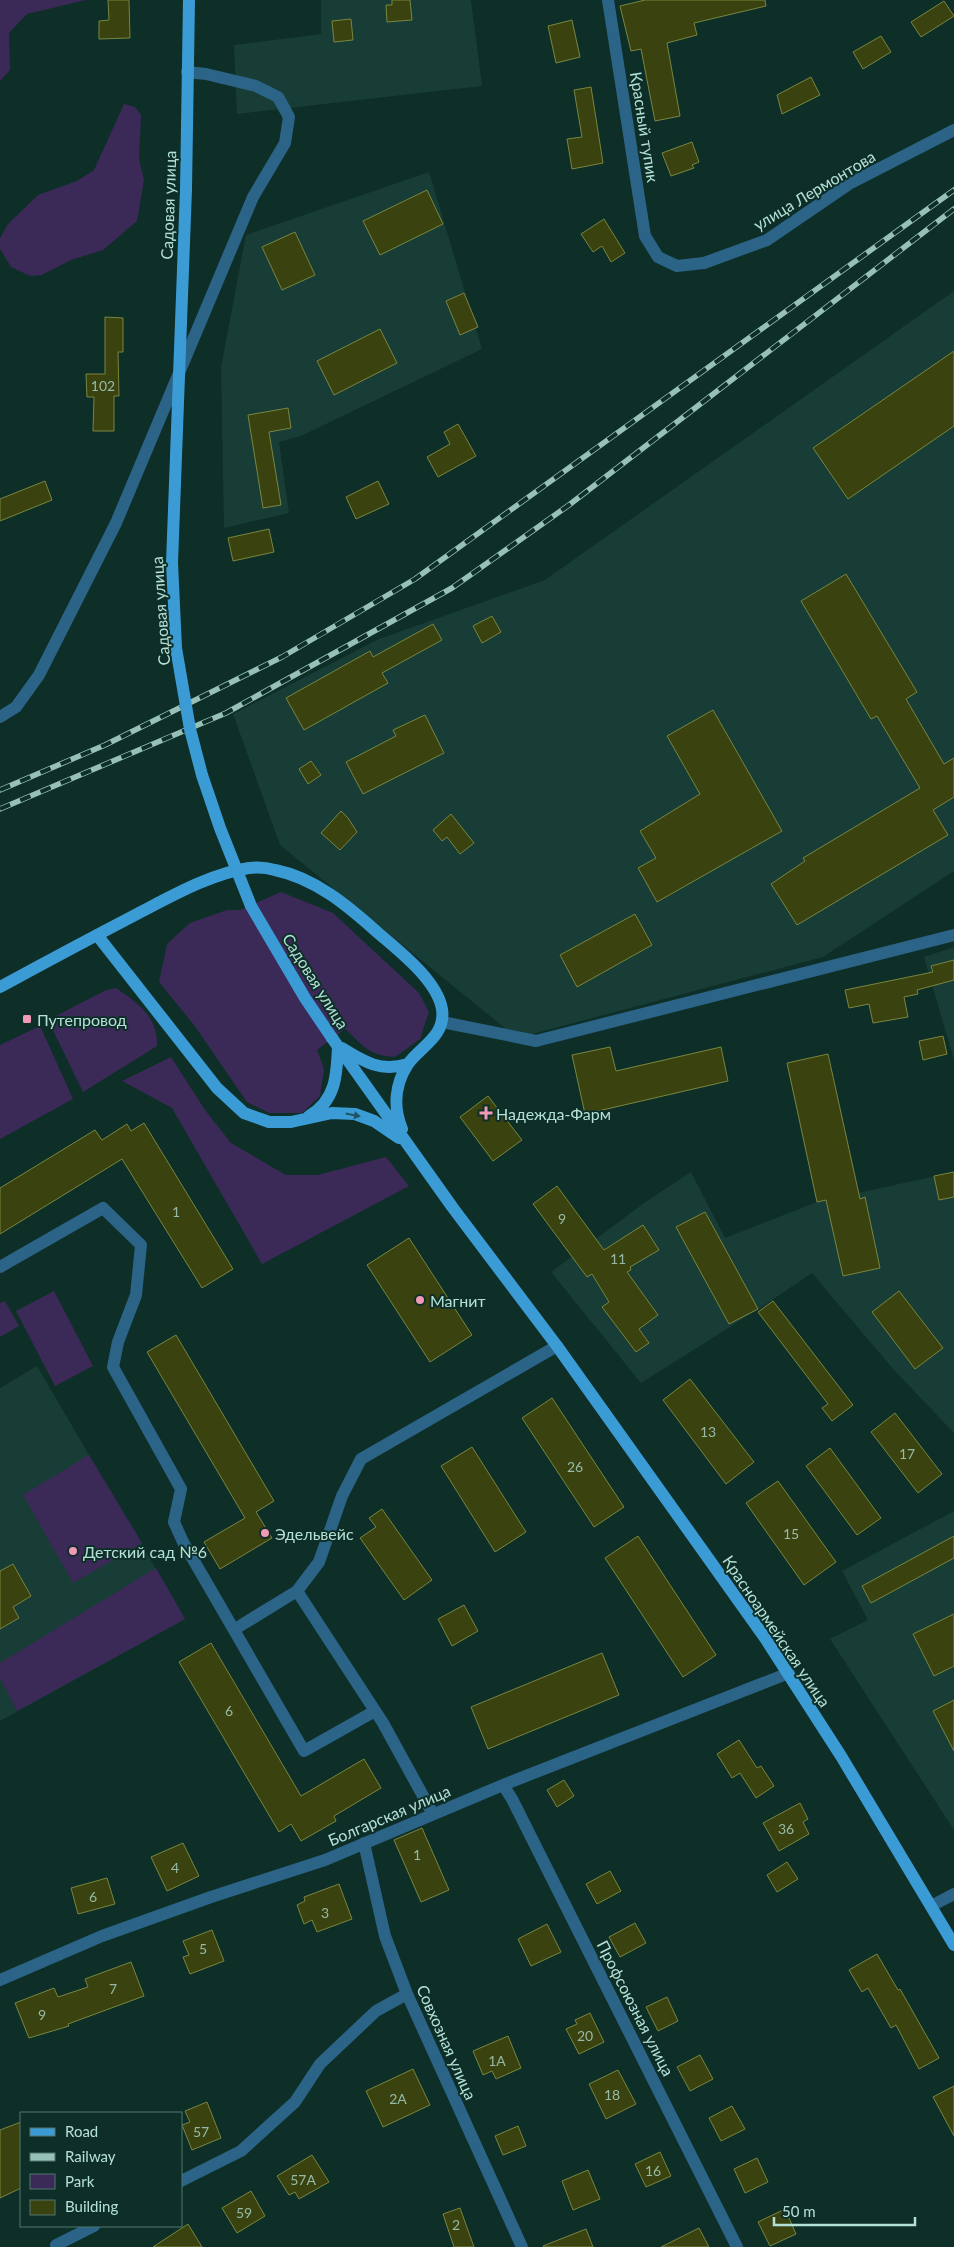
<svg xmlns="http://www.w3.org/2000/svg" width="954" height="2247" viewBox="0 0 954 2247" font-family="Lato,sans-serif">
<rect width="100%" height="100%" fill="#0e2e28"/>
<!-- built -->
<path fill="#183d36" d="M321,0H471L482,86L237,114L234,45L321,34Z
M429,172L482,349L301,436L279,442L289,513L224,528L221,367L246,235Z
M954,291V871L823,957L517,1038L280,845L233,714L379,639L545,580Z
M954,947V1060L924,957Z
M691,1172L725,1238L817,1202L954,1172V1433L893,1369L812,1273L760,1308L641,1383L551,1272L647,1201Z
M37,1366L185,1619L0,1721V1388Z
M954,1511V1830L830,1639L868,1620L842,1571Z"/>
<!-- green -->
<path fill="#3b2a58" d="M0,0H86L27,14L9,33L10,70L0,81Z
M124,104L135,107L141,115L139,159L144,180L137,221L103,250L71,260L42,275L30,276L11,267L0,249V238L8,224L38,195L77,181L94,170Z
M281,892L333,913L419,993L429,1012L420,1039L395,1057C367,1055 364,1046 345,1029L317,1050L324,1069L320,1096L302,1113H269L247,1102L194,1025L159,982L167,944L190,923L227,910H240Z
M116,988C138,1003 158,1017 157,1046L83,1092L48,1020L104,991Z
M40,1026L73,1099L0,1139V1045Z
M171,1057L205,1110L231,1143L286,1175H318L386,1157L409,1186L262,1264L172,1108L122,1081Z
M54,1291L93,1366L55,1386L16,1311Z
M5,1301L19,1326L0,1337V1303Z
M89,1455L142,1543L73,1583L23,1495Z
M156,1568L185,1619L17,1711L0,1678V1663Z"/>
<!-- building -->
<path fill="#3a4310" stroke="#78863f" d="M108,0H129L130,38L99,39V21L109,20Z
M392,0H410L412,20L387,22L386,5H392Z
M645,0H765L766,6L694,23L697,35L667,43L680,116L655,121L641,49L631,51L620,6Z
M944,1L954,16L921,37L911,22Z
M351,19L353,40L334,42L332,21Z
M572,20L580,57L556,63L548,26Z
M881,36L891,52L863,69L853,52Z
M811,77L820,95L782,114L777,95Z
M591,87L603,163L572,169L567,139L582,137L574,90Z
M692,142L699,162L692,165L694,168L671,176L662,153Z
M427,190L443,224L380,255L363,221Z
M604,219L625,253L611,262L602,246L593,252L581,234Z
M295,232L315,275L282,290L262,247Z
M464,293L478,327L460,335L446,301Z
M105,317L123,318V352H118L119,396H114V431H93L94,397H87L86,374H105Z
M380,329L397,363L334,395L317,361Z
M954,351V426L848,499L813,448Z
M288,408L291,428L269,432L281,505L263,508L248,415Z
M458,424L476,456L438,477L427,457L450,444L444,432Z
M45,481L52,500L0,521V499Z
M378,481L389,504L356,519L346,497Z
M269,529L274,552L233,561L228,538Z
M846,574L917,692L906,699L944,764L954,758V797L933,810L948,835L797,925L771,884L805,861L803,858L920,788L877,716L871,719L801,601Z
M492,616L501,632L482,643L473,626Z
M433,624L442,640L382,673L388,683L304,730L286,698L370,651L373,657Z
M713,710L782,831L657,902L638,868L656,858L640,831L700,794L667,736Z
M425,715L444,753L363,794L346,762L396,736L393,730Z
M311,761L321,775L308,784L299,769Z
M341,811L348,818L357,832L340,850L321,833Z
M451,814L474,843L460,854L447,837L442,841L433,830Z
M635,914L652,945L577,987L560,955Z
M954,960V980L917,990L918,994L904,997L908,1017L873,1023L869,1004L849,1008L845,990L933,972L931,966Z
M943,1036L947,1054L923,1060L919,1041Z
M610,1047L616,1071L721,1047L728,1081L585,1114L572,1055Z
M828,1054L860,1199L865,1197L880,1268L843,1276L826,1200L817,1202L787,1063Z
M488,1096L522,1140L493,1161L460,1117Z
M144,1123L233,1269L202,1288L122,1159L0,1234V1188L95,1130L102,1140L127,1124L131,1131Z
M954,1172V1197L939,1200L934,1176Z
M557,1186L604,1250L643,1225L659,1250L630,1267L631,1270L627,1272L658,1315L639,1329L649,1343L636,1352L602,1307L609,1302L592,1274L587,1277L533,1204Z
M705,1212L758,1309L729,1324L676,1227Z
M409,1238L472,1335L430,1362L367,1265Z
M899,1291L943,1348L915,1369L872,1312Z
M773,1301L853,1405L832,1421L822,1408L828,1404L758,1312Z
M176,1335L274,1501L256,1512L272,1538L220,1569L204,1542L245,1518L147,1352Z
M690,1379L754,1462L726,1484L663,1400Z
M552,1398L624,1507L594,1527L522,1418Z
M895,1413L942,1474L918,1493L871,1432Z
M472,1447L526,1532L495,1552L441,1466Z
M830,1448L881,1518L857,1535L806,1466Z
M778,1481L836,1562L804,1585L746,1503Z
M382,1509L432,1580L404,1600L360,1538L376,1527L369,1518Z
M638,1536L716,1655L683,1677L605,1558Z
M954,1536V1558L871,1603L862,1586Z
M13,1564L31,1596L13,1607L19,1618L0,1629V1571Z
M464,1605L478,1631L452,1646L438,1619Z
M954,1614V1666L934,1676L913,1634Z
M211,1643L301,1796L364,1759L381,1788L334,1816L336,1821L301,1841L291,1824L279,1832L179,1662Z
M602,1653L619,1695L488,1749L471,1707Z
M954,1700V1751L933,1711Z
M739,1740L757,1768L761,1766L774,1786L756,1798L740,1773L732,1778L717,1754Z
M564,1780L574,1796L557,1807L547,1790Z
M800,1803L808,1819L803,1822L809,1834L779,1851L763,1823Z
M422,1828L449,1890L421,1902L394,1840Z
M183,1843L199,1876L167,1891L151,1857Z
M787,1862L798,1879L777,1892L767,1875Z
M610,1871L621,1891L597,1904L586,1884Z
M107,1878L115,1904L78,1914L71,1888Z
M339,1884L352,1919L317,1932L312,1920L304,1924L297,1905L305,1901L304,1897Z
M635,1923L646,1943L620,1957L609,1937Z
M547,1924L561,1952L531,1966L518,1939Z
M212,1930L224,1961L190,1974L183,1957L189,1955L183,1941Z
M877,1954L898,1990L900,1989L939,2058L919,2069L896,2025L891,2028L868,1988L862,1992L849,1970Z
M131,1962L144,1996L68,2024L69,2026L29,2038L15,2003L54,1988L58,1997L88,1987L85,1979Z
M667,1997L678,2021L658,2031L646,2007Z
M590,2013L604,2042L579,2054L566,2029L577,2024L575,2020Z
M508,2036L521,2068L496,2079L492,2071L483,2075L473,2051Z
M700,2055L713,2079L690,2091L677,2067Z
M413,2069L430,2105L383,2127L366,2091Z
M618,2070L636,2104L606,2119L589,2084Z
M954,2086V2136L933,2097Z
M207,2102L221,2138L192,2150L182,2125L190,2122L185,2111Z
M732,2106L745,2129L721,2141L709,2118Z
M21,2122V2188L0,2198V2130Z
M518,2126L526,2146L503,2155L495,2136Z
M660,2152L671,2176L646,2187L635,2164Z
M312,2155L329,2182L299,2199L295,2192L289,2195L277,2176Z
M757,2158L768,2182L745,2193L734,2169Z
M588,2170L600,2199L573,2210L562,2181Z
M251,2191L265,2216L237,2233L222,2208Z
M460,2208L474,2247H454L443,2214Z
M785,2209L796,2234L770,2246L758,2222Z
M188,2224L202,2247H153Z
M699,2228L709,2247H661Z
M586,2229L593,2247H544L543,2246Z"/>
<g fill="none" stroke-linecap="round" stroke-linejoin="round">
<!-- minor -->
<path stroke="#2b6487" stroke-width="12" d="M608,0L645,236L658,257L677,266L704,263L767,240L849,184L954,130
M0,717L16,707L39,675L116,523L253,197L285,143L289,117L278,97L256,86L206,74L187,72
M442,1022L536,1041L954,935
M0,1267L103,1208L141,1245L136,1295L118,1342L113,1367L181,1489L174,1522L183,1542L304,1751L375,1711
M297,1591L319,1562L342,1496L361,1459L557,1346
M235,1629L297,1591L383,1723L433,1814
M503,1785L512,1799L737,2247
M364,1843L385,1936L407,1994L522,2247
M931,1906L954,1894
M0,1980L102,1936L211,1897L325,1860L503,1785L789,1673
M181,2181L241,2151L295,2102L320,2064L376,2011L407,1994
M56,2245L94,2226"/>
<!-- major -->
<path stroke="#3b9cd5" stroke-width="12" d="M186,189L189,0
M97,935L217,1088L244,1113L269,1122H291L332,1113L355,1114L374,1121L399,1138
M0,987C46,962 91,938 137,914C170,897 212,873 249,868C257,867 268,868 275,870C315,878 348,906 377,932C399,951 437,980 442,1009C446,1036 421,1046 408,1064C395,1084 393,1107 402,1129
M332,1038L453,1208L557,1346L765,1638L841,1756L954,1945
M342,1048C366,1063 381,1072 408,1064
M309,1116C336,1101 337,1074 338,1046"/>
<defs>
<path id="rail" d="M0,790L105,745L282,657L415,579L954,190
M0,809L226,713L452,588L569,505L954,209"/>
</defs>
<!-- rail casing -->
<use href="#rail" stroke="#97c1b8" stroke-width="5.5"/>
<!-- rail -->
<use href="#rail" stroke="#0e2e28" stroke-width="4" stroke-dasharray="11" stroke-linecap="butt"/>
<!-- major-bridge -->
<path stroke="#3b9cd5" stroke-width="12" d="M186,189L172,563L176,648L190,729L202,775L220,828L251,906L305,998L332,1038"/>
</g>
<!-- one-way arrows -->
<defs><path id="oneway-solid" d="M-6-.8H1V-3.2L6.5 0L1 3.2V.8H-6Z" transform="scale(1.25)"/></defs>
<use fill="#1e5465" href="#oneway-solid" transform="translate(353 1115) rotate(11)"/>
<!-- markers -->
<g fill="#f09ab6" stroke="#0e2e28" stroke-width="2">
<rect x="22" y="1014" width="10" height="10" rx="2.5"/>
<path d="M483.5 1105.5h5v5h5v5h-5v5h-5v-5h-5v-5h5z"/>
<circle cx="420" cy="1300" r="5"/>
<circle cx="265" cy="1533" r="5"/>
<circle cx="73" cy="1551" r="5"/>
</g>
<g text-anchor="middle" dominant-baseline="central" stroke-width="4" stroke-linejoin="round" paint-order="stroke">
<!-- number labels -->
<g font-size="14" fill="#96baa5">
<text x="103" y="385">102</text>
<text x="176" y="1211">1</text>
<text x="562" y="1218">9</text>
<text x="618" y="1258">11</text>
<text x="708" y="1431">13</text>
<text x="907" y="1453">17</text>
<text x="575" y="1466">26</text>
<text x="791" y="1533">15</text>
<text x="229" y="1710">6</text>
<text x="786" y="1828">36</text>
<text x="417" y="1854">1</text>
<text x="175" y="1867">4</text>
<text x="93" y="1896">6</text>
<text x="325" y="1912">3</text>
<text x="203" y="1948">5</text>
<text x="113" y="1988">7</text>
<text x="42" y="2014">9</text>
<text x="585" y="2035">20</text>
<text x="497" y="2060">1А</text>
<text x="612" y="2094">18</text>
<text x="398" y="2098">2А</text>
<text x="201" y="2131">57</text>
<text x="653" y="2170">16</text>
<text x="303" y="2179">57А</text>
<text x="244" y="2212">59</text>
<text x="456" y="2224">2</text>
</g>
<!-- street labels -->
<g font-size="16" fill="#b4e1d7" stroke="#0e2e28">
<text transform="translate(645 127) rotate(81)">Красный тупик</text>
<text transform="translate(814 190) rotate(-31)">улица Лермонтова</text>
<text transform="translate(168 205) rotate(-88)">Садовая улица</text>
<text transform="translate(160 611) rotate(-94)">Садовая улица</text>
<text transform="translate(316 981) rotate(58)">Садовая улица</text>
<text transform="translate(777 1631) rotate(56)">Красноармейская улица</text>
<text transform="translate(389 1815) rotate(-23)">Болгарская улица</text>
<text transform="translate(636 2008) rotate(63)">Профсоюзная улица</text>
<text transform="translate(447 2042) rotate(66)">Совхозная улица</text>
</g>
<!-- poi labels -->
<g font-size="16" fill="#b4e1d7" stroke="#0e2e28" text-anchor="start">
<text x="37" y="1019">Путепровод</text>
<text x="496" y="1113">Надежда-Фарм</text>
<text x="430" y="1300">Магнит</text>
<text x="275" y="1533">Эдельвейс</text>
<text x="83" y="1551">Детский сад №6</text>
</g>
</g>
<!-- legend -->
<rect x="20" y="2112" width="162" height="115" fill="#0e2e28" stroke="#50766e"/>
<rect x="30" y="2128" width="25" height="8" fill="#3b9cd5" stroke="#50766e"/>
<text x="65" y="2137" font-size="15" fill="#b4e1d7">Road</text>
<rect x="30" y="2153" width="25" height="8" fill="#97c1b8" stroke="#50766e"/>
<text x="65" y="2162" font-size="15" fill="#b4e1d7">Railway</text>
<rect x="30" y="2174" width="25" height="15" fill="#3b2a58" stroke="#50766e"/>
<text x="65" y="2187" font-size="15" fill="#b4e1d7">Park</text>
<rect x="30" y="2200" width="25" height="15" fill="#3a4310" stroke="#50766e"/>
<text x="65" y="2212" font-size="15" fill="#b4e1d7">Building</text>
<!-- scale -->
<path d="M774 2217v8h141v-8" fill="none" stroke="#b4e1d7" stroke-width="2.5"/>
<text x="782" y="2217" font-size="15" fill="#b4e1d7" stroke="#0e2e28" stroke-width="4" paint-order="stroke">50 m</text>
</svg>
